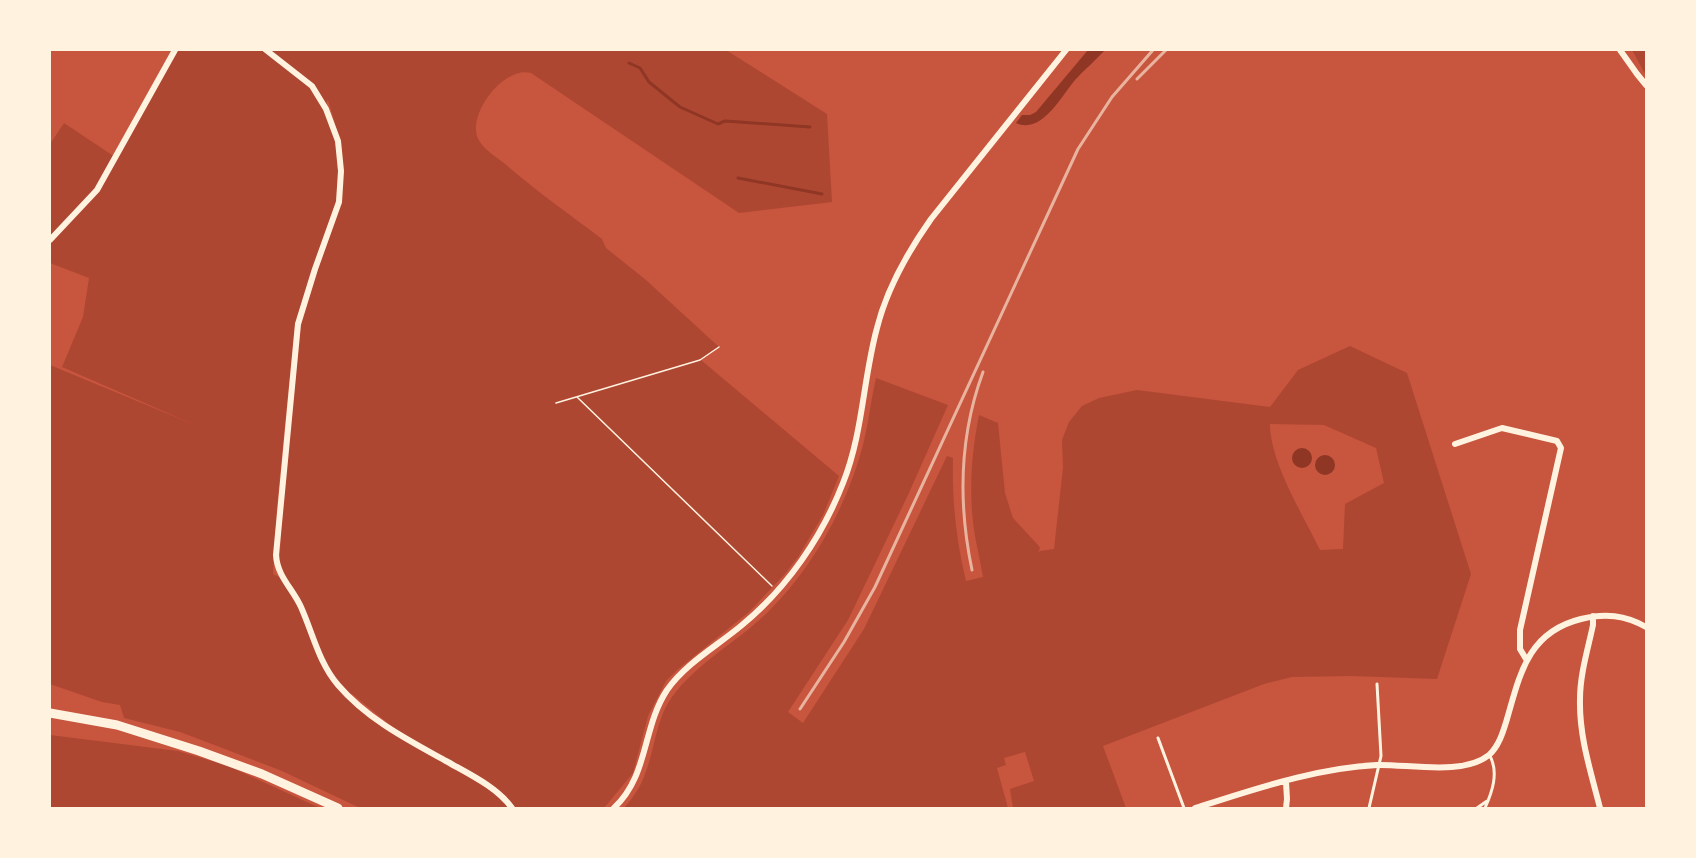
<svg xmlns="http://www.w3.org/2000/svg" width="1696" height="858" viewBox="0 0 1696 858" font-family="Helvetica,sans-serif">
<rect width="100%" height="100%" fill="#c8553d"/>
<!-- green -->
<path fill="#ae4732" fill-rule="evenodd" d="M176,50H726L827,114L832,202L739,213L531,73C503,65 463,119 480,142C485,150 496,157 504,163C535,190 569,214 602,239L606,248L646,280L719,347L701,360L839,476L823,515L798,557L784,575L749,612L677,670L666,681L648,716L633,773L604,808H515L506,796L395,729L352,694L348,695L353,703L503,799L509,808H360L282,771L225,749L180,732L124,718L120,705L102,702L50,684V365L195,425L62,367L83,317L89,278L50,263V243L98,192ZM328,100L340,141L342,203L318,269L301,325L282,510L279,577L273,574L277,506L295,324L336,201L339,170L335,139L324,109Z
M1632,50H1646V74L1644,72Z
M64,123L115,157L96,189L50,238V144Z
M1350,346L1407,373L1471,574L1437,679L1352,676L1292,677L1264,684L1103,746L1126,808H1013L1010,789L1034,781L1025,752L1004,758L1006,765L997,768L1008,808H624C633,798 641,786 645,774C655,749 656,719 672,697C698,662 736,643 767,613C814,567 848,504 864,441C869,420 871,399 876,378L948,405L908,495L848,620L788,712L803,723L864,629L947,456L953,458C952,501 956,540 966,581L983,577C980,559 975,540 973,522C969,487 972,450 979,415L998,423L1005,493L1013,518L1038,545L1040,548L1038,553L1040,551L1054,549L1063,468L1062,440L1069,422L1082,406L1099,398L1137,390L1270,407L1298,370ZM1270,424L1324,425L1376,448L1384,483L1345,504L1343,549L1320,550C1303,515 1270,462 1270,424Z
M50,735L178,751L228,766L320,808H50Z"/>
<!-- water -->
<path fill="#8f3625" d="M1088,50H1105C1096,60 1085,69 1075,80C1062,95 1042,135 1016,123L1022,115H1030L1036,112Z
M1292 458a10 10 0 1 1 20 0a10 10 0 1 1-20 0Z
M1315 465a10 10 0 1 1 20 0a10 10 0 1 1-20 0Z"/>
<g fill="none" stroke-linecap="round" stroke-linejoin="round">
<!-- stream -->
<path stroke="#8f3625" stroke-width="3" d="M629,63L640,68L649,82L680,107L718,124L725,121L810,127
M738,178L822,194"/>
<!-- path -->
<path stroke="#fff3e0" stroke-width="1.5" d="M577,397L772,586
M556,403L700,360L719,347"/>
<!-- service -->
<path stroke="#fff3e0" stroke-width="3" d="M1158,738L1184,808
M1369,808L1381,756L1377,684
M1477,808L1487,801
M1485,808C1492,792 1499,773 1490,756"/>
<!-- minor -->
<path stroke="#fff3e0" stroke-width="6" d="M266,50L312,86L326,109L338,141L341,171L339,202L315,269L298,324L276,555C277,576 293,589 301,607C313,634 319,663 338,685C367,719 408,740 446,761C469,774 497,787 512,808
M1620,50L1637,74L1646,85
M50,240L97,190L175,50
M1455,444L1502,428L1557,441L1561,448L1520,630V649L1526,659
M1593,616V625C1588,649 1580,674 1580,699C1579,737 1591,772 1600,808
M614,808C649,775 642,728 667,690C686,663 717,646 742,625C787,588 822,537 843,483C863,433 863,379 877,328C887,288 907,253 931,219L1066,50
M1195,808C1253,790 1315,768 1377,765C1408,764 1463,776 1489,755C1499,746 1503,732 1507,719C1520,674 1528,632 1581,619C1605,613 1625,615 1646,627
M1286,808L1287,799L1286,782"/>
<!-- primary -->
<path stroke="#fff3e0" stroke-width="9" d="M50,713L117,725L199,751L262,774L338,808"/>
<!-- rail -->
<path stroke="#e9b49f" stroke-width="3" d="M1137,79L1166,50
M972,570C958,503 959,437 983,372
M800,709L844,642L875,587L1078,149L1112,97L1153,50"/>
</g>
<!-- border -->
<rect width="1696" height="858" fill="none" stroke="#fff3e0" stroke-width="102"/>
</svg>
